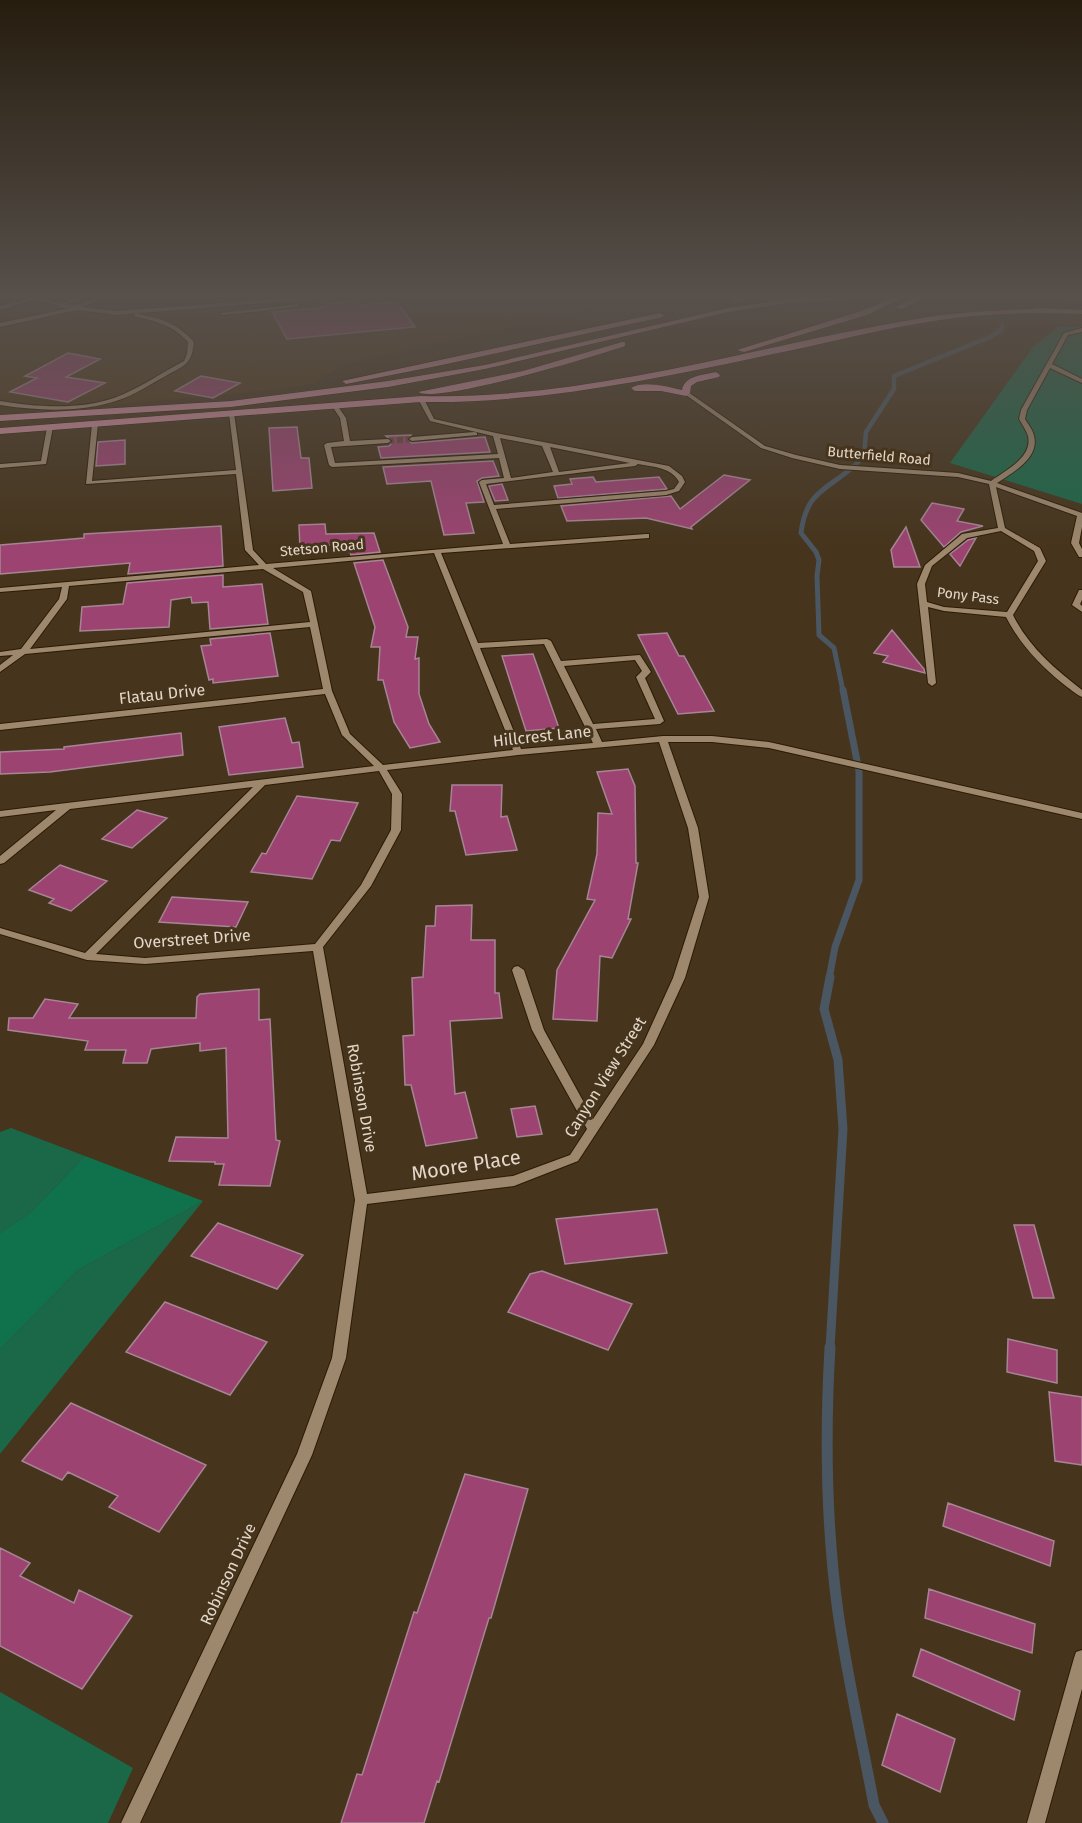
<svg xmlns="http://www.w3.org/2000/svg" width="1082" height="1823" viewBox="0 0 1082 1823" font-family="'Fira Sans',sans-serif">
<rect width="100%" height="100%" fill="#46341c"/>
<!-- built -->
<path fill="#50391b" d="M0,294H634L611,304L346,364L313,384L246,393L63,409L0,405Z"/>
<!-- green -->
<path fill="#1b6848" d="M1058,327H1082V504L950,463L1033,347Z
M11,1128L85,1156L30,1213L0,1233V1132Z
M203,1201L0,1454V1349L78,1270Z
M0,1692L133,1768L108,1823H0Z"/>
<!-- forest -->
<path fill="#10724d" d="M85,1156L203,1201L78,1270L0,1349V1233L30,1213Z"/>
<g fill="none" stroke-linecap="round" stroke-linejoin="round">
<!-- stream-far4 -->
<path stroke="#4a5661" stroke-width="4.5" d="M853,468L864,455L866,432L894,389V376L990,337L1001,330L1002,325"/>
<!-- stream-far3 -->
<path stroke="#4a5661" stroke-width="5" d="M843,691L834,648L819,635L817,576L819,560L816,552L801,533C806,491 827,490 854,466"/>
<!-- stream-far2 -->
<path stroke="#4a5661" stroke-width="7" d="M829,979L835,947L859,880V771L843,690"/>
<!-- stream-far1 -->
<path stroke="#4a5661" stroke-width="9" d="M830,977L824,1009L838,1060L843,1129L830,1348"/>
<!-- stream -->
<path stroke="#4a5661" stroke-width="11" d="M830,1347C825,1434 826,1525 838,1612C847,1676 862,1741 874,1805L883,1823"/>
</g>
<!-- building -->
<path fill="#9c4371" stroke="#a68594" stroke-width="1.5" d="M357,301L360,305L397,302L415,327L287,339L272,312L321,308L320,306H326L325,304Z
M68,353L100,359L66,377L105,383L68,402L10,392L37,378L25,376Z
M201,376L240,383L213,398L175,391Z
M297,427L301,458H309L312,488L273,491L269,428Z
M411,435L407,440L412,443L485,437L490,452L381,458L378,447L389,446L393,442L386,436Z
M125,440V464L96,466L98,442Z
M493,461L499,476L482,478L477,481L484,502L466,503L474,533L444,535L431,481L387,484L383,467Z
M724,475L750,480L691,527L692,529L646,518L567,521L561,506L671,496L680,509Z
M593,477L596,482L659,477L667,489L558,498L554,486L572,484L570,479Z
M502,484L508,500L495,501L489,486Z
M932,503L964,509L957,521L983,526L961,532L944,547L921,520Z
M325,524L326,534L374,533L380,552L351,555L350,552L327,544V548L300,549L299,525Z
M221,526L223,566L128,574L130,563L0,574V545L84,538V534Z
M906,527L920,567H894L891,550Z
M976,538L960,566L950,554L968,540Z
M383,560L408,627L406,637H418L415,659L419,658V694L429,724L440,742L410,748L394,722L383,680H378L380,647H371L375,627L354,563Z
M223,575V587L262,584L268,624L210,629L208,602L192,603L191,597L171,600L169,627L80,631L82,607L123,604L127,583Z
M892,630L924,669L925,673L883,662L888,656L874,653Z
M270,633L278,676L213,683V679L209,680L201,646L211,645L210,639Z
M667,633L679,656H684L714,711L678,714L638,635Z
M533,654L559,728L526,731L502,656Z
M285,718L292,743L299,742L303,767L229,775L219,727Z
M181,733L183,755L50,772L0,774V752L64,749V747Z
M628,769L635,786L636,863H638L628,919H631L612,958L600,956L597,1021L553,1019L557,970L595,900L587,899L597,854L598,813L612,814L597,772Z
M452,785H502L501,817L507,816L517,850L466,855L455,811H450Z
M297,796L358,803L340,841L331,840L312,879L251,872L262,853L266,854Z
M137,810L167,818L132,848L102,839Z
M60,865L74,870L107,881L71,911L49,903L54,899L29,890Z
M172,897L248,902L236,927L159,922Z
M472,905L471,940H495V993H499L502,1018L450,1021L455,1094L465,1092L477,1138L426,1146L411,1085H405L403,1036L414,1035L412,978L423,977L426,926H435L436,906Z
M259,989V1020L270,1019L276,1140L280,1141L270,1186L219,1185L224,1164H215V1162L169,1161L176,1137L228,1138L226,1048L200,1051V1043L151,1049L147,1063H123L126,1050H85L88,1041L8,1030L9,1018H33L45,999L78,1004L69,1018H196L197,997L200,994Z
M535,1106L542,1134L517,1137L511,1109Z
M657,1209L667,1253L565,1264L556,1219Z
M218,1223L303,1255L277,1289L191,1256Z
M1014,1225H1034L1054,1298H1033Z
M542,1271L632,1304L608,1350L508,1312L530,1274Z
M165,1302L267,1342L230,1395L126,1352Z
M1008,1339L1057,1350V1383L1007,1372Z
M1049,1392L1082,1397V1465L1055,1461Z
M71,1403L206,1465L159,1532L109,1507L118,1496L68,1472L62,1480L22,1461Z
M465,1474L528,1489L491,1618H489L439,1782L437,1781L424,1823H341L357,1774L362,1775L414,1612L417,1613Z
M948,1503L1054,1541L1050,1566L943,1526Z
M0,1548L30,1563L20,1576L74,1603L79,1590L132,1616L82,1689L0,1646Z
M929,1589L1035,1624L1032,1653L925,1618Z
M921,1649L1020,1691L1014,1720L913,1676Z
M897,1714L955,1739L940,1792L882,1765Z"/>
<g fill="none" stroke-linecap="round" stroke-linejoin="round">
<!-- minor-tunnel -->
<path stroke="#5e4c36" stroke-width="6" stroke-dasharray="6 3" stroke-linecap="butt" d="M388,441L412,439"/>
<defs>
<path id="minor" d="M47,294H54L40,299L62,303L84,294H89L68,304C84,308 95,294 110,294L83,307L116,311L337,294H353L350,296L116,315L77,310L0,327V323L70,308H60L58,305L34,300L0,310V306Z
M299,304L297,307L223,315L220,313Z
M135,313C159,318 178,323 194,342C192,366 182,366 164,377C149,385 134,395 119,400C81,413 38,411 0,405V401C36,407 79,410 114,398C139,389 161,373 184,361L187,354L188,342C173,325 155,321 133,316Z
M1082,328V332L1068,335L1052,364L1082,379V383L1050,368L1027,410L1025,419C1028,424 1033,430 1034,436C1040,458 1012,473 997,483L1082,513V527L1079,543L1082,549V557H1079L1071,543L1077,516L996,487L1005,528L1040,548L1046,561L1013,615C1029,647 1054,668 1082,690V697C1075,694 1069,688 1062,683C1039,664 1020,644 1006,617L944,611L928,607L936,683L932,686L928,683L917,584L925,565L962,534L998,528L989,484L958,477L840,469L792,458L761,448L683,393L688,392L765,446L796,455L840,465L958,473L991,481C1005,471 1033,457 1028,436C1026,430 1022,424 1019,419L1021,410L1064,333ZM1001,531L1034,551L1038,561L1007,612L944,607L927,602L925,584L932,566L967,538Z
M421,397L424,399L434,419L496,433L669,466L682,476L685,482L679,491L666,495L496,509L510,544L646,534H649V538L441,553L478,643L547,639L551,641L561,661L640,655L651,672L645,678L664,721L660,724L596,729L602,742L663,736H712L769,742L1082,813V819L769,748L712,742H668L698,828L709,897L685,978L654,1045L578,1161L514,1186L367,1204L346,1358L312,1455L140,1823H121L297,1454L332,1358L355,1200L313,951L145,964L87,960L0,934V928L85,953L253,787L70,809L4,863L0,864V856L56,810L0,817V811L374,766L342,735L325,694L0,730V724L323,689L310,627L25,654L0,672V665L13,655L0,656V652L21,649L59,599L62,587L0,592V588L259,565L245,550L236,474L86,484L92,424L95,422L98,424L92,481L236,470L229,414L234,413L253,550L266,564L503,544L479,482L482,480L504,478L499,458L332,467L329,465L324,445L327,443L344,441L340,418L332,406L335,404L337,405L346,418L350,441L388,439L391,441L388,443L331,447L335,463L498,454L493,436L430,421L418,399ZM500,438L542,446L553,472L511,478ZM550,447L630,463L559,472ZM638,464C653,467 671,467 679,482L674,489L666,491L494,505L486,484L635,466ZM434,553L513,750L383,765L350,734L332,691L311,591L273,568ZM263,569L303,592L310,622L30,649L67,599L69,586ZM544,644L593,743L521,749L480,648ZM635,660L642,671L636,677L655,719L593,724L564,666ZM659,742L688,828L699,897L673,978L643,1044L593,1119L544,1030L524,970L518,966L514,967L512,970L532,1030L587,1129L570,1155L513,1176L367,1194L323,947L371,886L401,830L402,794L387,770L518,755ZM379,771L392,794L391,830L361,885L315,944L145,958L96,954L265,785Z
M50,425L53,427L46,464L0,468V464L41,461L47,427Z
M475,432L477,433V435L412,441L409,439L412,437Z
M1079,590H1082V600L1080,604L1082,606V612L1072,605Z
M1082,1650V1689L1045,1823H1027L1074,1658L1076,1652Z"/>
<path id="major" d="M754,294H767L736,301L732,299Z
M861,294H889L885,296L788,303L728,312L485,369L388,387L231,407L0,421V415L231,401L388,381L485,365L728,308L788,299Z
M903,294H912L867,315L744,352L737,350L861,311Z
M922,294H931L902,309L895,307Z
M1017,294L1082,296V300L1020,296Z
M1041,308L1082,310V314C1031,312 978,313 928,322C887,328 847,338 807,347C680,373 552,404 421,402L0,434V428L421,396C594,400 759,344 928,317C965,311 1004,311 1041,308Z
M660,313L664,315L663,317L437,366L346,384L342,381Z
M622,342H625V346C597,356 436,404 418,392L523,371Z
M716,372L720,375L719,377L697,382L691,386L690,393L686,396L661,391H635L631,388C644,380 668,387 682,390C685,375 704,375 716,372Z"/>
</defs>
<!-- minor casing -->
<use href="#minor" stroke="#2c1b04" stroke-width="2"/>
<!-- major casing -->
<use href="#major" stroke="#2c1b04" stroke-width="1"/>
<!-- minor -->
<use href="#minor" fill="#9d876d" fill-rule="evenodd"/>
<!-- major -->
<use href="#major" fill="#d08d9e" fill-rule="evenodd"/>
</g>
<!-- sky -->
<linearGradient id="sky" x2="0" y2="1"><stop stop-color="#261d0f"/><stop offset="0.54" stop-color="#57504b"/><stop offset="1" stop-color="#57504b" stop-opacity="0"/></linearGradient>
<rect width="1082" height="549" fill="url(#sky)"/>
<g text-anchor="middle" dominant-baseline="central" stroke-width="6" stroke-linejoin="round" paint-order="stroke">
<!-- far-street labels -->
<g font-size="14" fill="#e3d7c9" stroke="#46341c">
<text transform="translate(879 456) rotate(5)">Butterfield Road</text>
<text transform="translate(322 548) rotate(-5)">Stetson Road</text>
<text transform="translate(968 596) rotate(7)">Pony Pass</text>
</g>
<!-- street labels -->
<g font-size="16" fill="#e3d7c9" stroke="#46341c">
<text transform="translate(162 694) rotate(-6)">Flatau Drive</text>
<text transform="translate(542 736) rotate(-6)">Hillcrest Lane</text>
<text transform="translate(192 939) rotate(-4)">Overstreet Drive</text>
<text transform="translate(605 1077) rotate(-58)">Canyon View Street</text>
<text transform="translate(362 1098) rotate(80)">Robinson Drive</text>
<text transform="translate(228 1574) rotate(-65)">Robinson Drive</text>
</g>
<!-- near-street labels -->
<g font-size="20" fill="#e3d7c9" stroke="#46341c">
<text transform="translate(466 1165) rotate(-9)">Moore Place</text>
</g>
</g>
</svg>
